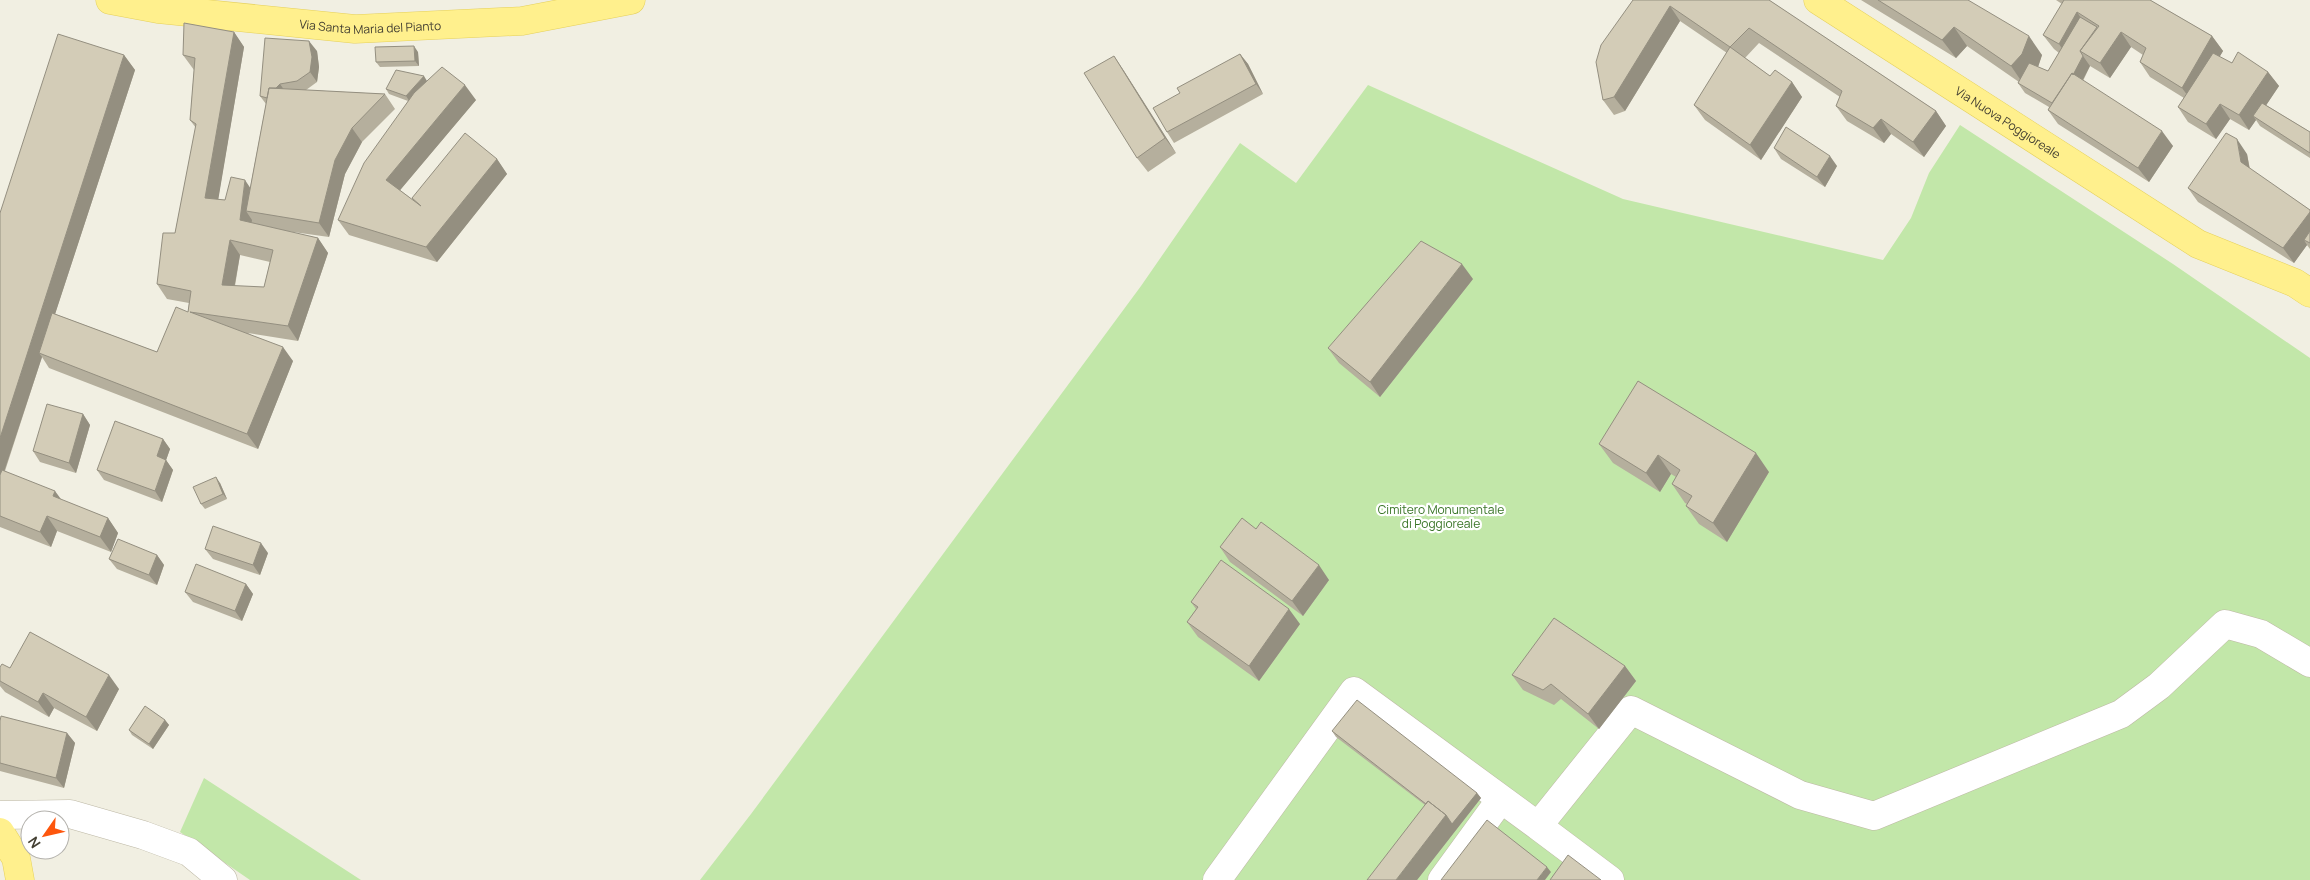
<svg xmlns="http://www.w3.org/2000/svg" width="2310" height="880" viewBox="0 0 2310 880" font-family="Manrope,sans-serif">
<rect width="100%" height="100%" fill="#f1efe2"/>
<!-- green -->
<path fill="#c2e7a9" d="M1368,85L1623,199L1883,260L1911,218L1929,173L1960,125L2173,264L2310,358V880H700L751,814L1141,286L1240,143L1296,183Z
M204,778L361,880H250L180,832Z"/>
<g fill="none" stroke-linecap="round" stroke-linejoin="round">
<defs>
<path id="minor" d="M0,815L70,814L143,835L189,852L223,880
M1538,826L1610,880
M1217,880L1354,691L1538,826L1631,710L1800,795L1874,816L2121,714L2159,686L2225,624L2261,634L2310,663
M1442,880L1501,799"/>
<g id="major">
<path id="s1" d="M110,0L158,9L355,29L522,21L631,0"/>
<path id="s2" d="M1818,0L2198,244L2295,283L2310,293"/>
<path d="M0,832L16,858L20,880"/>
</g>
</defs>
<!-- minor casing -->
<use href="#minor" stroke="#bdb8a5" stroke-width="29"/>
<!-- major casing -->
<use href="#major" stroke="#e5d05c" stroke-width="29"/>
<!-- minor -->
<use href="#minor" stroke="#fff" stroke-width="28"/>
<!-- major -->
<use href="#major" stroke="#fff08d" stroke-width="28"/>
</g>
<!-- wall -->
<path fill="#b5af9d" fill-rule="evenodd" d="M1633,0H1769L1936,111L1946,126L1924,157L1891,134L1884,143L1847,121L1836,106L1840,97L1759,43L1745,58L1770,76L1792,82L1802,97L1761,160L1705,120L1694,105L1727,53L1680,21L1625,111L1614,115L1603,100Z
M1861,0H1968L2042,55L2038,67L2048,71L2059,53L2054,49L2043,35L2062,4L2056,0H2150L2212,36L2223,51L2219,57L2232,63L2268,72L2279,86L2266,105L2310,132V158L2260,126L2256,120L2249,130L2230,119L2216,139L2188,122L2178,107L2184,98L2150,77L2140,62L2143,55L2131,47L2110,78L2090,66L2083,81L2173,146L2149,182L2058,124L2048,110L2049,107L2025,93L2018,83L2019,82L1967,46L1956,58Z
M234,32L244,47L218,199L225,200L250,188L266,104L260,96L317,51L319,67L317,82L306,90L385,94L395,109L362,142L345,174L329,237L286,231L318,238L328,253L298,341L248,333L293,361L258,449L49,368L42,357L5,471L61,500L108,518L118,533L111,552L57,531L51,547L0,527V213L124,55L135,70L55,314L157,352L188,312L189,303L167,299L157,284L175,233L196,128L190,120L194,70L183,55ZM240,255L270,262L264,287L235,286Z
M418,52L419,66L380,67L376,62Z
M1240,54L1248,64L1263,94L1174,143L1167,132Z
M1114,56L1124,71L1176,153L1148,172L1137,158Z
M427,81L476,100L400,190L414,201L412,198L497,159L507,174L437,262L349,235L338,220L408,101L389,94L386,89Z
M1774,148L1837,166L1825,187L1781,159Z
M2247,154L2250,169L2310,210V249L2307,245L2294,263L2198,202L2188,188Z
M1473,279L1380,397L1339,363L1328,348Z
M83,414L90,425L76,473L40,462L33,451Z
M163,439L170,449L166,460L173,470L162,502L104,480L97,470Z
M1599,444L1769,472L1727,542L1699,524L1686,506L1687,504L1685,503L1672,484L1676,477L1671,474L1660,492L1613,463Z
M220,483L227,499L205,509L201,504Z
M1220,547L1329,580L1303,616L1230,562Z
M205,549L268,553L260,575L213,559Z
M157,555L164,565L157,585L117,569L109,559Z
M246,584L253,594L242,621L193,602L185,592Z
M1191,602L1300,624L1259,681L1198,637L1187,622L1196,609Z
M1625,666L1636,681L1599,729L1561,699L1554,705L1523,690L1512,675Z
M0,667L10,668L119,689L97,731L54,708L49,717L5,692L0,686Z
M165,720L169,725L153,749L132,735L129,730Z
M0,721L67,733L75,743L64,788L0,771Z
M1332,731L1477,793L1481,798L1417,880L1425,805L1336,737Z"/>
<!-- shaded-wall -->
<path fill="#948f80" d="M1670,6L1680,21L1625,111L1614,97Z
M2077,12L2087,27L2069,59L2059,44Z
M1954,27L1967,46L1956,58L1942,40Z
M234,32L244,47L216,213L205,198Z
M2121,32L2131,47L2110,78L2100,63Z
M2029,36L2042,55L2036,73L2024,85L2011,66Z
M2212,36L2223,51L2193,103L2182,88Z
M309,41L317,51L319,67L317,82L310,72Z
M414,46L418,52L419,66L415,61Z
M1240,54L1248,64L1263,94L1256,84Z
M124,55L135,70L42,354L39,353L42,357L1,481L0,480V438Z
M1114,56L1124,71L1176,153L1165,138Z
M2083,56L2090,66L2064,116L2057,105Z
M2268,72L2279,86L2257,119L2253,116L2256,120L2249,130L2239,115Z
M424,76L427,81L410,102L406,96Z
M1792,82L1802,97L1761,160L1750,145Z
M280,84L287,94L272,92Z
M465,85L476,100L396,195L386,180Z
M2220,104L2230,119L2216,139L2206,124Z
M1936,111L1946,126L1924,157L1913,142Z
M1881,119L1891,134L1884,143L1873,128Z
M352,128L362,142L345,174L329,237L319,223L335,160Z
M2162,131L2173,146L2149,182L2138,168Z
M2237,139L2247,154L2251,177L2241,162Z
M1830,156L1837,166L1825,187L1817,177Z
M497,159L507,174L437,262L426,247Z
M245,180L255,195L246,211L252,220L250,235L240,220Z
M2310,212V241L2304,240L2307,245L2294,263L2283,248Z
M318,238L328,253L298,341L288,326Z
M230,240L240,255L232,300L222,285Z
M1462,264L1473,279L1380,397L1370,382Z
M283,347L293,361L258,449L247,434Z
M83,414L90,425L76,473L69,463Z
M163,439L170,449L164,466L157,456Z
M1756,453L1769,472L1727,542L1713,523Z
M1658,455L1671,474L1660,492L1646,473Z
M166,460L173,470L162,502L155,491Z
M216,477L220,483L227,499L223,494Z
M55,491L66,506L53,496Z
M47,516L57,531L51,547L40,532Z
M108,518L118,533L111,552L100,537Z
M261,543L268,553L260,575L253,565Z
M157,555L164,565L157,585L149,575Z
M1319,565L1329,580L1303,616L1292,601Z
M246,584L253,594L242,621L235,611Z
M1289,609L1300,624L1259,681L1249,666Z
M1625,666L1636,681L1599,729L1588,714Z
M109,675L119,689L97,731L86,717Z
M43,693L54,708L49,717L38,702Z
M165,720L169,725L153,749L149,744Z
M67,733L75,743L64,788L56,778Z
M1477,793L1481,798L1417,880H1396L1446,815Z
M1547,867L1551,872L1545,880H1537Z"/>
<!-- building -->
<path fill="#d3ccb7" stroke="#948f80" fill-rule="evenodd" d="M1633,0H1769L1936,111L1913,142L1881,119L1873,128L1836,106L1842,91L1749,28L1730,47L1770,76L1775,70L1792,82L1750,145L1694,105L1730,47L1670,6L1614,97L1603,100L1596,62L1601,45Z
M1878,0H1968L2029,36L2022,54L2011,66L1954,27L1942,40Z
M2064,0H2150L2212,36L2182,88L2140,62L2146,48L2121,32L2100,63L2080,51L2099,26L2077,12L2059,44L2043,35Z
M2080,17L2097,27L2080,51L2083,56L2073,75L2072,73L2052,103L2018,83L2029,63L2048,71Z
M184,23L234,32L205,198L225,200L231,177L245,180L240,220L318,238L288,326L190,312L283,347L247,434L39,353L52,313L157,352L176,307L188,312L191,291L157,284L163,233H175L196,124L190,120L195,58L183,55ZM230,240L273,250L264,287L222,285Z
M58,34L124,55L0,438V213Z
M265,38L309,41L312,57L310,72L297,81L280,84L276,88H269L267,98L260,96Z
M414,46L415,61L376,62L375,47Z
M2238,52L2268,72L2239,115L2220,104L2206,124L2178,107L2213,53L2232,63Z
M1240,54L1256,84L1167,132L1153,108L1180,93L1177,88Z
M1114,56L1165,138L1137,158L1084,73Z
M442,67L465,85L386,180L421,206L412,198L465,133L497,159L426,247L338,220L364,163L414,93Z
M396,70L424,76L406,96L386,89Z
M2072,73L2162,131L2138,168L2048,110Z
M269,88L385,94L352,128L335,160L319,223L246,211Z
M2262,103L2310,132V153L2253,116Z
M1786,127L1830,156L1817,177L1774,148Z
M2226,133L2237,139L2241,162L2310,210V212L2283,248L2188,188Z
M2310,231V243L2304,240Z
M1421,241L1462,264L1370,382L1328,348Z
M1638,381L1756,453L1713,523L1686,506L1692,496L1672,484L1680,470L1658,455L1646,473L1599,444Z
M47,404L83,414L69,463L33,451Z
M115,421L163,439L157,456L166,460L155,491L97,470Z
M2,470L55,491L53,496L108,518L100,537L47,516L40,532L0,516V475Z
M216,477L223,494L201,504L193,487Z
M1242,518L1256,529L1261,522L1319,565L1292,601L1220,547Z
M213,526L261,543L253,565L205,549Z
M118,539L157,555L149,575L109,559Z
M1221,560L1289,609L1249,666L1187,622L1198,607L1191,602Z
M196,564L246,584L235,611L185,592Z
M1554,618L1625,666L1588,714L1551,684L1543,690L1512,675Z
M30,632L109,675L86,717L43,693L38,702L0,681V667L2,664L10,668Z
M1357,700L1477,793L1452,824L1446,815L1428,801L1426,804L1332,731Z
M145,706L165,720L149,744L129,730Z
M1,716L67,733L56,778L0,763V721Z
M1428,801L1446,815L1396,880H1367Z
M1487,820L1547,867L1537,880H1441Z
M1568,855L1601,880H1550Z"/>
<g text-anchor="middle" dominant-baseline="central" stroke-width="4.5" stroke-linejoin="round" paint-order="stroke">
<!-- street labels -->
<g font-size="12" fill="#433f32" stroke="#fff">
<text stroke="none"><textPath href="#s1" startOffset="262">Via Santa Maria del Pianto</textPath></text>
<text stroke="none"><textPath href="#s2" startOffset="226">Via Nuova Poggioreale</textPath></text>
</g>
<!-- park labels -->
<g font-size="12" fill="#387426" stroke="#fff">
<text x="1441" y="509">Cimitero Monumentale<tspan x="1441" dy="14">di Poggioreale</tspan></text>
</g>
</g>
<!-- north arrow -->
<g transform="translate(45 835) rotate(236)"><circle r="24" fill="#ffffff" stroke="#b4b2ad"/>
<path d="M0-4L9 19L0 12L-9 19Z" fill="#fd560d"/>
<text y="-8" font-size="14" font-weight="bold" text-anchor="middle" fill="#433f32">N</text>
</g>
</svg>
